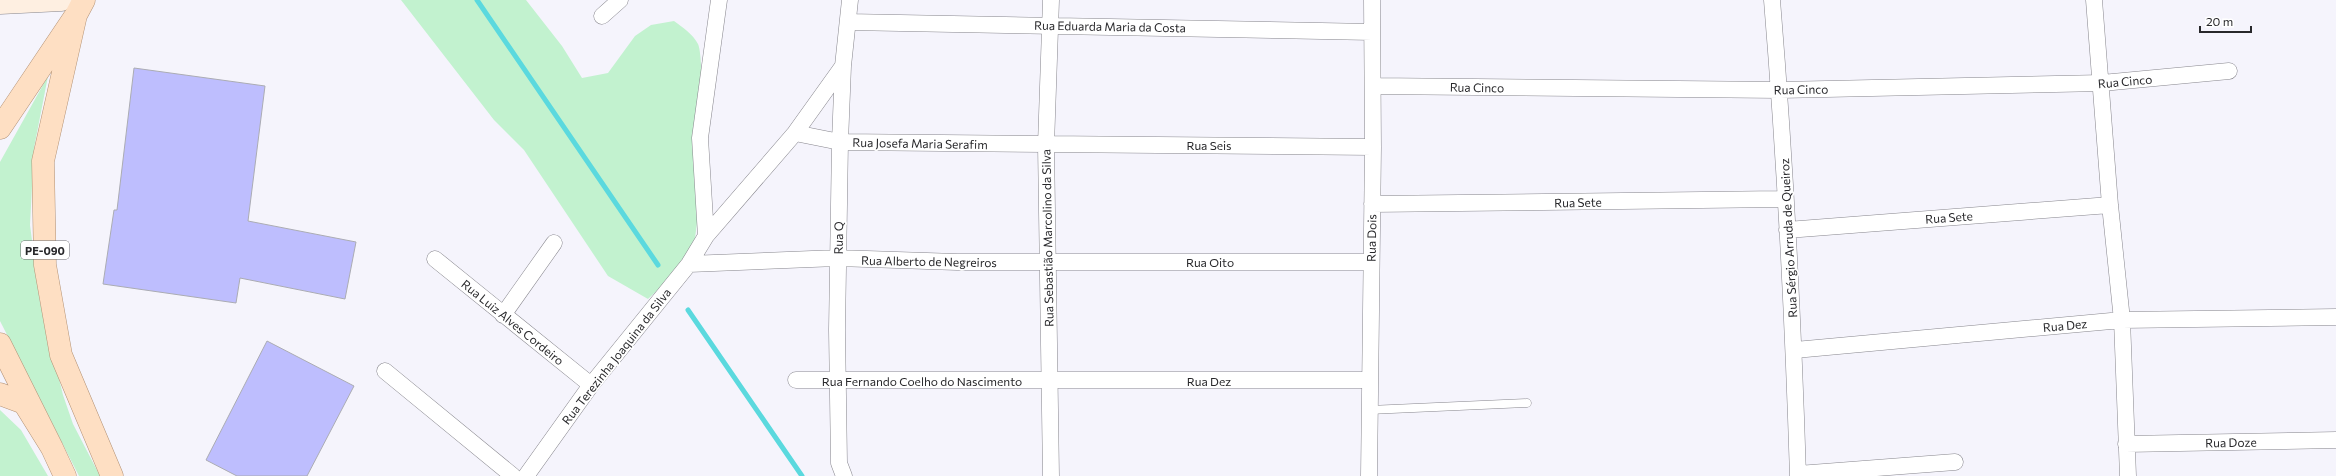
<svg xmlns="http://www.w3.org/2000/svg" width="2336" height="476" viewBox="0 0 2336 476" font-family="Commissioner,sans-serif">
<rect width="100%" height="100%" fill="#f5f4fc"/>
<!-- green -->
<path fill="#c2f2cf" d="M401,0H526L562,46L582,78L608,73L635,36L651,25L674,21C682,27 693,34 698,44C706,59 701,229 693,246C684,267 665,283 648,299L608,276L524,150L494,120Z
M48,76L34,148L30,225L40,302L63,395L73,424L100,476H79L0,321V162Z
M0,410L21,430L48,476H0Z"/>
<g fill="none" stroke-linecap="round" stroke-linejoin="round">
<!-- stream -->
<path stroke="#5bd9de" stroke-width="5" d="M477,0L658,265
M688,310L802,476"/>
</g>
<!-- building -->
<path fill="#bebefe" stroke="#abacb3" d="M134,68L265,86L248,221L356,242L345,299L240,278L236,303L103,284L114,210H117Z
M267,341L354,386L307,476H237L206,460Z"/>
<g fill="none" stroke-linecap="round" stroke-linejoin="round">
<defs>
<path id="service" d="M1369,410L1527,403"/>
<path id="minor" d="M1772,0C1785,158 1793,317 1798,476
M2094,0L2110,205L2122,320L2128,476
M602,16L620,0
M848,22L1372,32
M1373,86L1780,90L2102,83L2229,71
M795,133L840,142L1373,147
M1372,204L1785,199
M1787,230L2110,205
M706,236L700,138L719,0
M435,259L591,385
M689,264L837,258L957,262H1370
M503,315L554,243
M1795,350L2122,320L2336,317
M385,371L513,476
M796,380H1369
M2126,444L2336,440
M1798,474L1955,462
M526,476L591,385L689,264L706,236L795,133L843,66
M844,476L839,463L837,330L840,142L843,66L850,0
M1051,476L1046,145L1051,0
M1369,476L1373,147L1372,0"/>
<path id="secondary" d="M0,3L61,0"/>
<path id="primary" d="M76,15L43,161L45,265L61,355L112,476
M0,128L76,15L84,0
M0,344L52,448
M0,394L24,403L52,448L65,476"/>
</defs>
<!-- service casing -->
<use href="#service" stroke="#87868d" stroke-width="9"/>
<!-- minor casing -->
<use href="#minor" stroke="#87868d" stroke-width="17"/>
<!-- secondary casing -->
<use href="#secondary" stroke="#87868d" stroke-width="23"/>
<!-- primary casing -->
<use href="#primary" stroke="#b29174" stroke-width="23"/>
<!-- service -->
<use href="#service" stroke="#fff" stroke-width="8"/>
<!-- minor -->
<use href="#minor" stroke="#fff" stroke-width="16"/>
<!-- secondary -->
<use href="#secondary" stroke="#feefe1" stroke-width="22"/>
<!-- primary -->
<use href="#primary" stroke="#fedfc3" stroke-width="22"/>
</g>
<g text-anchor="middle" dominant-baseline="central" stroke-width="3.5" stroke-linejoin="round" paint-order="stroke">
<!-- shield labels -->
<rect fill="#fff" stroke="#68686b" stroke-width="1" x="21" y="241" width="48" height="18" rx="3"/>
<g font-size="11" font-weight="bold" fill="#28282b">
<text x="45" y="250">PE-090</text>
</g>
<!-- street labels -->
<g font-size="12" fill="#28282b" stroke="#fff">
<text transform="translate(1110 26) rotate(1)">Rua Eduarda Maria da Costa</text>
<text transform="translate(2125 81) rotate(-5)">Rua Cinco</text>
<text transform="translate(1477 87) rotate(1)">Rua Cinco</text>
<text transform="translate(1801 89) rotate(-1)">Rua Cinco</text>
<text transform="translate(920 143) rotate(1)">Rua Josefa Maria Serafim</text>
<text x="1209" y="145">Rua Seis</text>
<text transform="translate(1578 202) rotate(-1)">Rua Sete</text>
<text transform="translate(1949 217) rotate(-4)">Rua Sete</text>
<text transform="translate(838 238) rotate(-89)">Rua Q</text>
<text transform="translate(1047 238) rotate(-91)">Rua Sebastião Marcolino da Silva</text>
<text transform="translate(1371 238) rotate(-89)">Rua Dois</text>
<text transform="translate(1788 238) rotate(-93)">Rua Sérgio Arruda de Queiroz</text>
<text transform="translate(929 261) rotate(1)">Rua Alberto de Negreiros</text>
<text x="1210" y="262">Rua Oito</text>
<text transform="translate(513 322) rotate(39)">Rua Luiz Alves Cordeiro</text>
<text transform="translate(2065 325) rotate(-5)">Rua Dez</text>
<text transform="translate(616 356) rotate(-52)">Rua Terezinha Joaquina da Silva</text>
<text x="922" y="381">Rua Fernando Coelho do Nascimento</text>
<text x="1209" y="381">Rua Dez</text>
<text transform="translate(2231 442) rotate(-1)">Rua Doze</text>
</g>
</g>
<!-- scale -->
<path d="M2200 26v6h51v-6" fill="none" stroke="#28282b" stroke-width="2"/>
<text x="2206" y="26" font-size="12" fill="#28282b" stroke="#ffffff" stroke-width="3" paint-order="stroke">20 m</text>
</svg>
